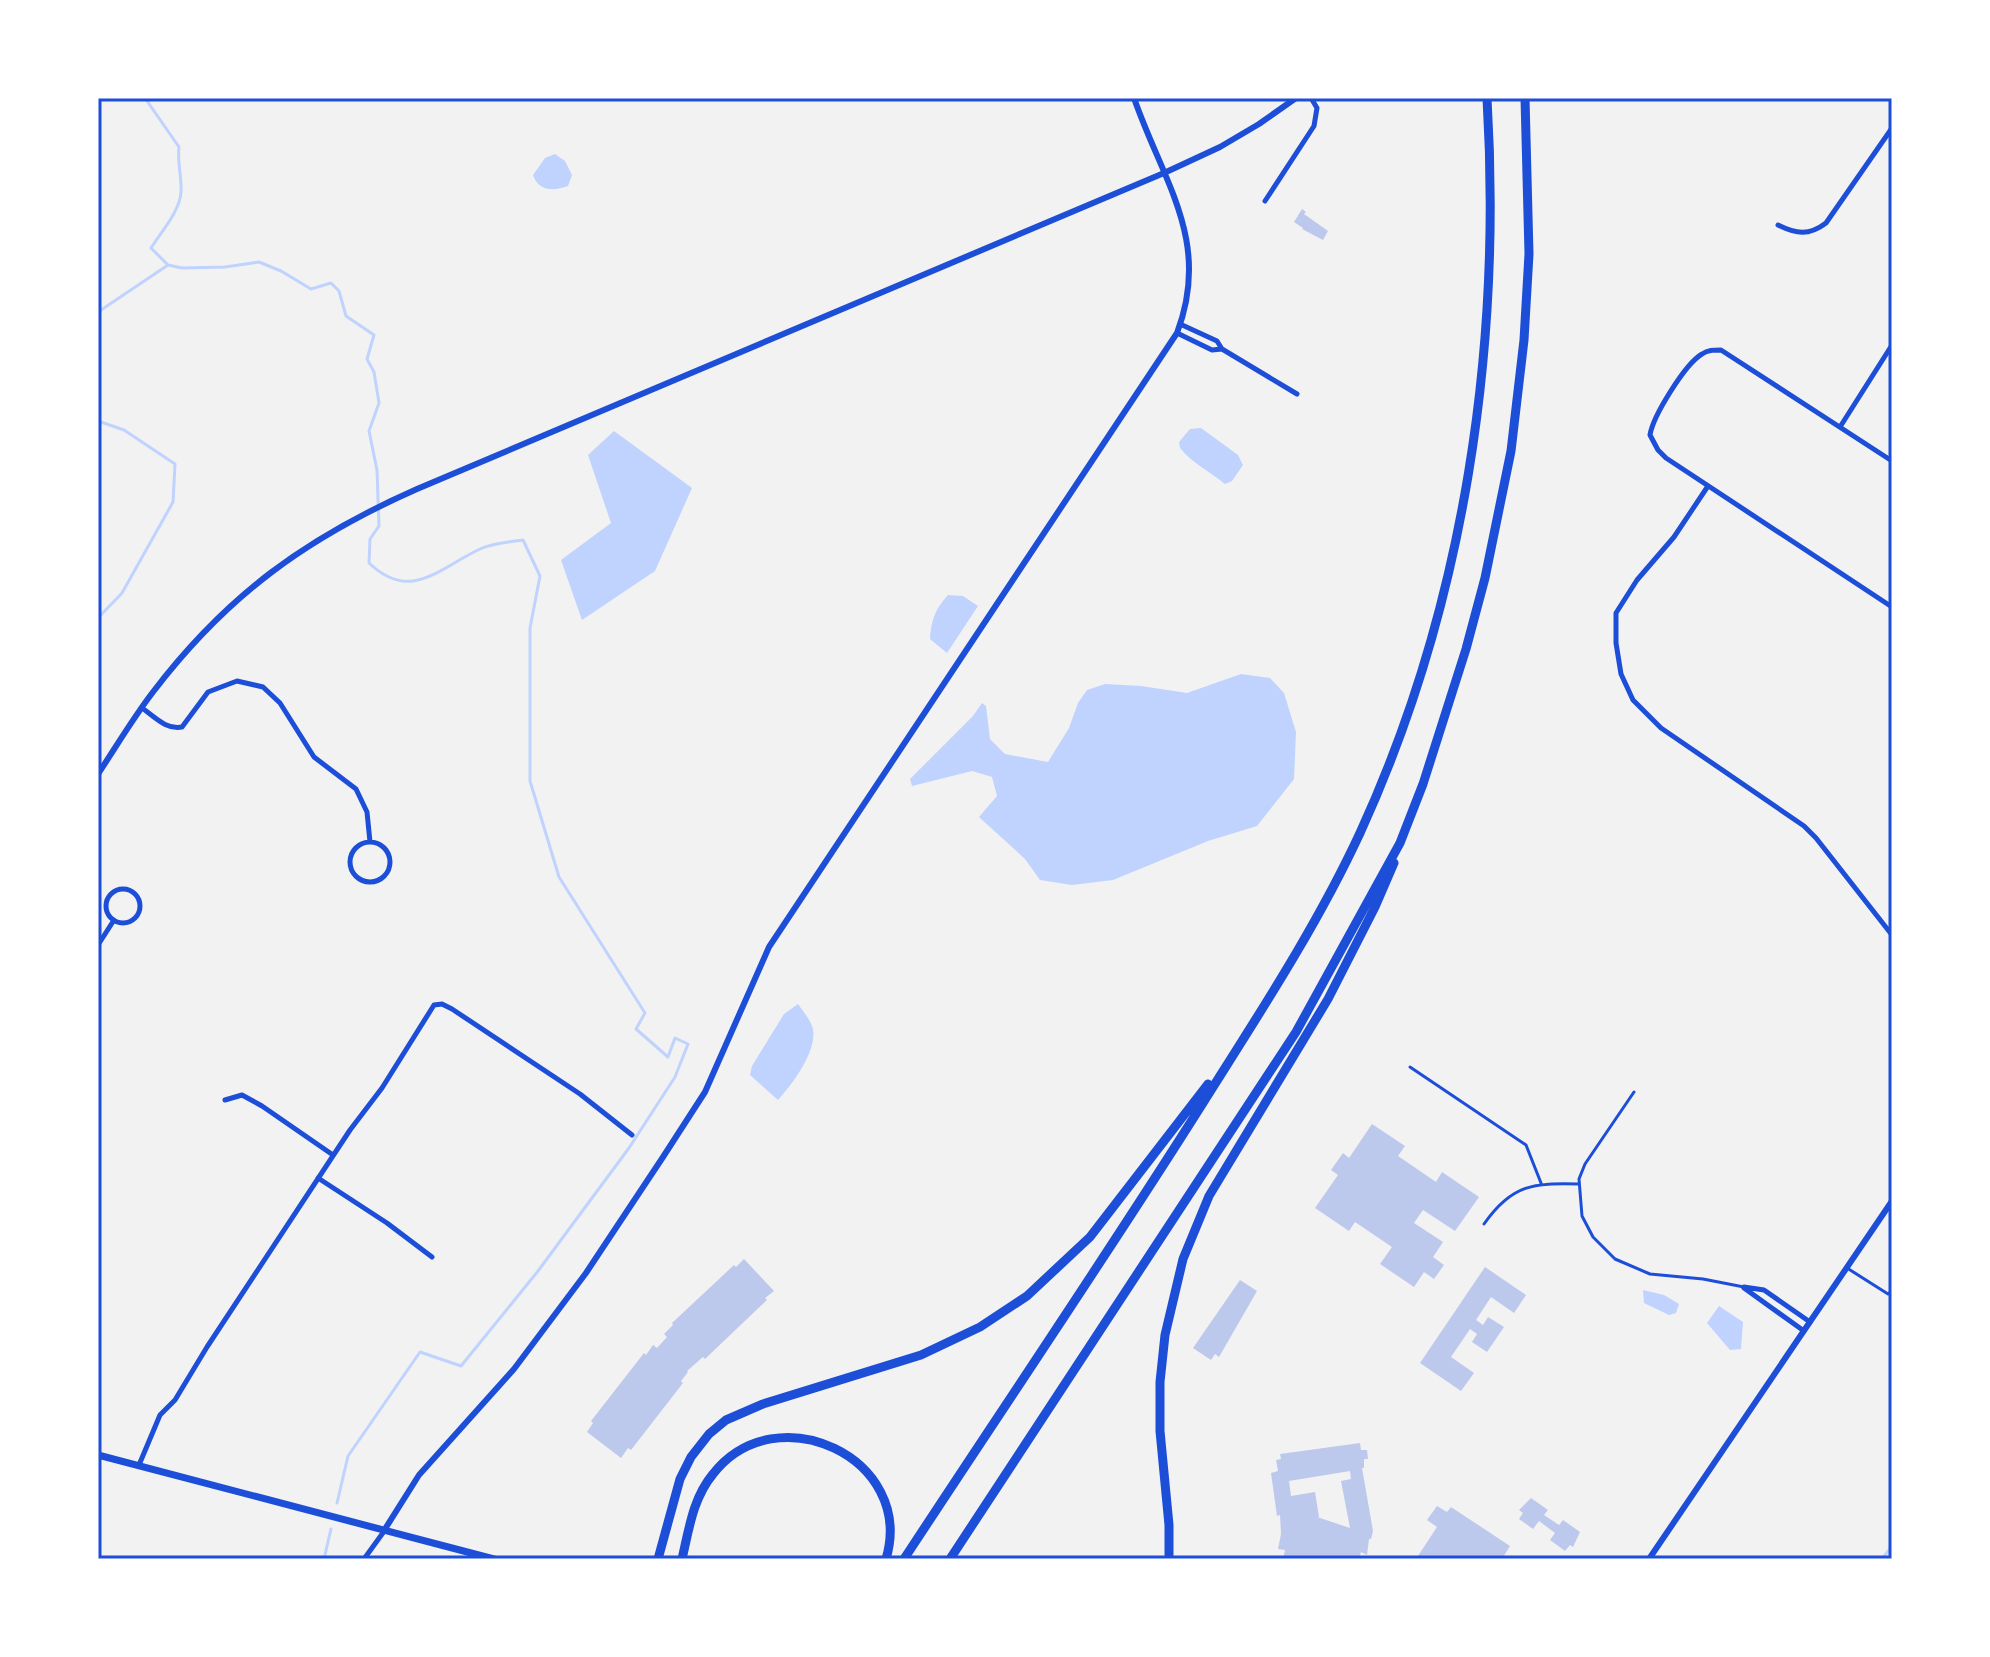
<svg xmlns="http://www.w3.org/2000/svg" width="1990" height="1657" viewBox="0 0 1990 1657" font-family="Helvetica,sans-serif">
<rect width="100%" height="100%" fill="#f2f2f2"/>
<!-- water -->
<path fill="#bfd3fe" d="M555,154L565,161L572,175L568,186C554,191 539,192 533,175L545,158Z
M1201,428L1238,455L1243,465L1232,481L1225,484C1209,471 1192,463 1180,448L1179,442L1190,429Z
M614,431L692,488L655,571L582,620L561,560L611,523L588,455Z
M948,595L963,596L978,606L947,653L930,639C931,621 935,609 948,595Z
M1241,674L1270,678L1284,693L1296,732L1294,779L1257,826L1208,841L1113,880L1072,885L1040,880L1025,859L979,817L997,796L992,777L972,771L912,786L910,779L973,716L982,703L986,706L990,739L1005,754L1048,762L1069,728L1078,703L1087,690L1105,684L1141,686L1187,693Z
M798,1004C803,1011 809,1018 812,1026C820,1048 792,1085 778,1100L750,1075L752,1066L784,1014Z
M1643,1290L1664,1295L1679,1304L1676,1313L1669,1315L1644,1303Z
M1719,1306L1743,1322L1741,1349L1730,1350L1707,1323Z"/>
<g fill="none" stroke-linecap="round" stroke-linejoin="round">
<!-- stream -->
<path stroke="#bfd3fe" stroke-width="3" d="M145,98L179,147C177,162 182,177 181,192C180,211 161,232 151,248L168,265L182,268L225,267L259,262L281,271L311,289L331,283L339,291L346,316L374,335L367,359L374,372L379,403L369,431L377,470L379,526L370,539L369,563C411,603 439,568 480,549C493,543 509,542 523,540L540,576L530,628V781L559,877L645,1013L636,1029L668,1057L675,1038L688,1044L675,1077L629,1148L538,1271L461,1366L420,1352L348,1456L337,1503
M98,312L168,265
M98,421L124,430L175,464L173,502L122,593L98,618
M324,1559L331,1529
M1882,1559L1892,1546"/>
</g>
<!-- building -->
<path fill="#bdc9ec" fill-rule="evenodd" d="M1302,209L1306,212L1304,214L1328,231L1323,240L1302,229L1303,228L1294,222Z
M1372,1124L1405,1146L1398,1156L1436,1182L1442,1172L1479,1197L1455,1231L1423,1210L1414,1223L1443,1242L1433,1257L1444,1265L1434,1279L1424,1272L1414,1287L1380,1264L1392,1247L1355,1222L1349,1231L1315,1208L1338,1175L1331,1170L1343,1153L1349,1158Z
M744,1259L774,1291L765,1298L767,1300L705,1359L703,1357L687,1371L688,1372L681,1381L683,1383L631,1450L628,1448L621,1458L587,1432L593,1423L591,1421L644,1353L646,1355L653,1345L657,1348L667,1337L664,1334L673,1325L672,1323L734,1265L736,1267Z
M1485,1267L1526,1295L1514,1313L1491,1297L1476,1320L1483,1325L1488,1317L1504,1327L1487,1352L1472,1342L1477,1334L1470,1329L1451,1357L1474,1373L1461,1391L1420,1363Z
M1240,1280L1257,1291L1219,1357L1215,1354L1211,1360L1193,1348Z
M1360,1443L1361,1450H1367L1368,1459H1364V1468H1362L1373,1531L1371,1539H1369L1367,1555L1361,1552L1359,1559H1283L1285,1550L1278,1549L1281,1534L1280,1515L1277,1516L1271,1473L1278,1471L1276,1460L1281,1459L1280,1454ZM1350,1471L1351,1479L1341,1481L1350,1528L1317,1517H1319L1315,1492L1291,1496L1289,1481Z
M1531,1498L1548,1510L1544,1515L1559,1525L1563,1520L1580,1532L1573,1547L1570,1545L1565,1551L1550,1540L1555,1533L1539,1521L1533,1529L1519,1519L1523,1513L1519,1510Z
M1437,1506L1447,1512L1451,1507L1510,1546L1502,1559H1416L1437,1527L1427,1520Z"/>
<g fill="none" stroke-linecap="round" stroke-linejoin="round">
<!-- service -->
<path stroke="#1d4ed8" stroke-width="3" d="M1410,1067L1526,1145L1541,1183
M1634,1092L1585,1164L1579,1179L1582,1216L1593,1237L1615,1259L1650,1274L1703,1279L1744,1287
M1484,1224C1512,1184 1533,1183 1579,1184
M1847,1268L1888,1294L1892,1291"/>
<!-- minor -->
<path stroke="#1d4ed8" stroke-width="5" d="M1265,201L1314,126L1317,108L1311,98
M1778,225C1796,234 1809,236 1826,223L1892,128
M1180,324L1217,341L1222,349L1297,394
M1177,333L1212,350L1222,349
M1840,427L1892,345
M1892,461L1721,350C1713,350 1708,350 1702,354C1685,364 1653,416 1650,435L1658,450L1666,458L1892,607
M1708,486L1674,537L1637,580L1616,613V643L1621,674L1633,700L1661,728L1804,826L1816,838L1892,935
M142,708C155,717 166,730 182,727L208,692L237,681L263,687L280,703L314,757L356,789L367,812L370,842
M350 862a20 20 0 1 1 40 0a20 20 0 1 1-40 0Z
M106 906a17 17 0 1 1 34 0a17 17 0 1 1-34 0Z
M98,945L114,920
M225,1100L242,1095L262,1106L333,1155
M318,1178L387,1223L432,1257
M1744,1287L1764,1290L1810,1322
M1744,1288L1804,1331
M139,1465L160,1415L175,1400L207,1347L350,1130L382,1088L434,1005L442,1004L452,1009L580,1094L632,1135
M364,1559L385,1530"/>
<!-- tertiary -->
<path stroke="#1d4ed8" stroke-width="6" d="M98,774C116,747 133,718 153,692C227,595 306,538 417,489L1164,173L1220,147L1259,124L1296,98
M385,1529L419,1475L514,1369L586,1273L663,1157L705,1092L769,947L1177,333C1212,241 1163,182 1134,98
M1649,1559L1892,1201"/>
<!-- secondary -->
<path stroke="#1d4ed8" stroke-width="7" d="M98,1455L494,1559"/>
<!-- motorway -->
<path stroke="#1d4ed8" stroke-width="9" d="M658,1559L680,1479L691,1457L709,1434L726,1420L763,1404L921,1355L980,1327L1027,1296L1090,1237L1208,1084
M682,1559C689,1529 693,1498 713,1474C776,1393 916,1458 886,1559
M904,1559C1003,1408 1105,1258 1201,1106C1257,1017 1316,928 1360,833C1465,604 1502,347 1487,98
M950,1559L1296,1032L1400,843L1423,784L1466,649L1485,578L1511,451L1524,340L1529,254L1525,98
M1169,1559V1525L1160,1431V1382L1165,1335L1183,1259L1209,1196L1328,999L1375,907L1394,863"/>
</g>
<!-- border -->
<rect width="1990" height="1657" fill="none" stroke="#ffffff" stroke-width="200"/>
<rect x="100" y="100" width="1790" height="1457" fill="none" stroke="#1d4ed8" stroke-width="3"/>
</svg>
